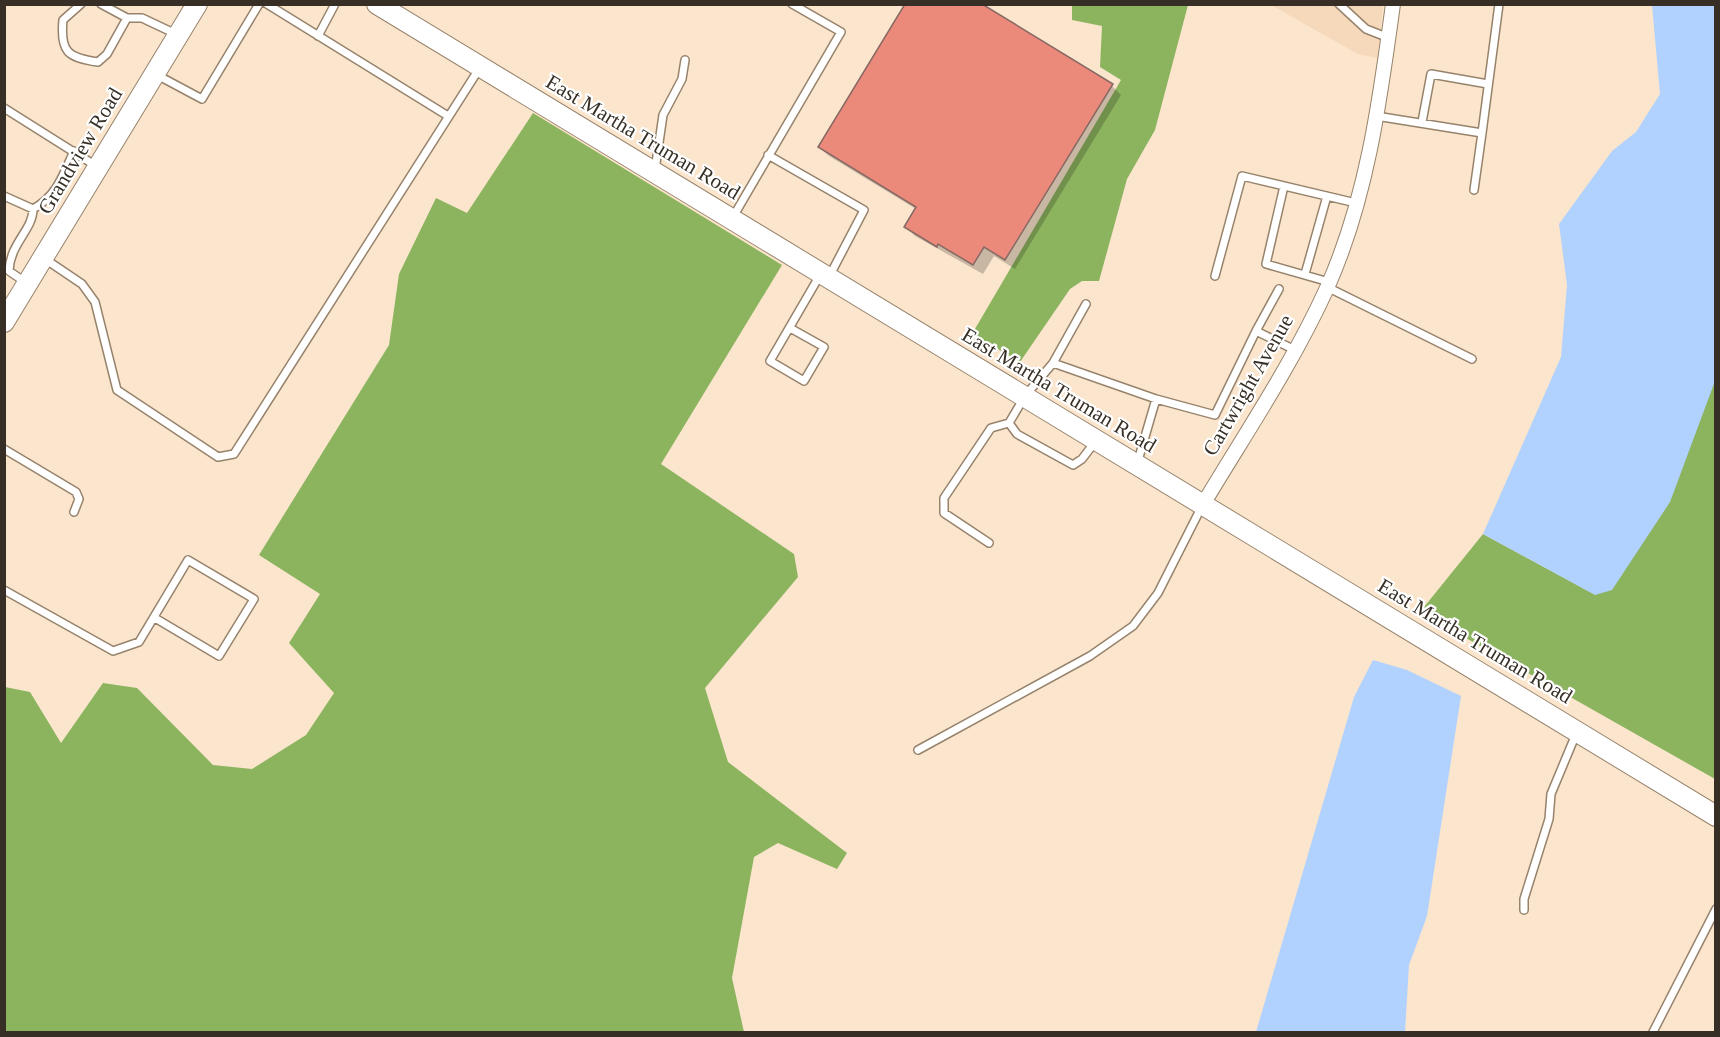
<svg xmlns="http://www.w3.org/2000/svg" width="1720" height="1037" viewBox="0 0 1720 1037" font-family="'Times New Roman',serif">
<rect width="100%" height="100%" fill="#fbe5cc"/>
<!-- built -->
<path fill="#f5d9ba" d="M1271,5H1383L1378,58L1358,54Z"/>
<!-- forest -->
<path fill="#8cb45f" d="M1072,5H1188L1155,130L1127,179L1099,281H1082L1070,289L1020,362L972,334L1121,80L1100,67L1102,26L1072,20Z
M533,113L782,265L661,464L794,554L798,577L705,688L728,762L847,853L837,869L778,843L754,857L732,978L744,1032H5V687L30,692L61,743L103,683L137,688L213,765L252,769L306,735L334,693L289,643L320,594L259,555L389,345L399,274L436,198L467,213Z
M1715,377V779L1420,612L1483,534L1594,594Z"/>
<!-- water -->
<path fill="#b1d2ff" d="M1652,5H1715V381L1670,502L1612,590L1595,595L1483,534L1561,357L1567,285L1559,224L1612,151L1636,132L1660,94Z
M1373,660L1407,670L1461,696L1427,916L1409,965L1405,1032H1256L1354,697Z"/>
<!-- shadow -->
<path fill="#0003" d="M1112,86L1121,95L1015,269L994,256L983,274L915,236L906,227L916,209L829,156L819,147Z"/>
<!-- building -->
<path fill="#eb8a7b" stroke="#876863" stroke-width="1.5" d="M905,4H982L1113,84L1005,260L984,247L973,265L938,244L937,247L904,227L916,207L818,147Z"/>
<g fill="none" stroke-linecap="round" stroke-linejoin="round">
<defs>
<path id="lane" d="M81,4L63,20C60,51 67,58 98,62L107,54L127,18
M101,4L127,18H142L176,34
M267,4L448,116
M1339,4L1366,29L1389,38
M318,36L335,4
M157,75L202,99L259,4
M4,108L96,166
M1376,116L1482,133L1499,4
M1422,122L1431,74L1488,84
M768,155L864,210L830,275
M655,170L663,115L682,79L685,60
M1284,186L1266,264L1329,282
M1474,190L1482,133
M4,196L33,209C33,230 10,243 9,271L25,282
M33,209C57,196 63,175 74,151
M733,217L841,32L792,4
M45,259L82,284L95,302L117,390L218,457L234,454L479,69
M1305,274L1327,196
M1215,276L1242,176L1356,203
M1327,287L1472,359
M790,328L824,347L804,381L770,361L820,275
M1256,331L1279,289
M1053,363L1086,304
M1095,442L1082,459L1073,465L1017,434L1009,423L1025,396L1053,363L1156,399
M4,449L76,492L79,499L74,512
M1137,464L1156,399L1215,415L1256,331L1295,350
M989,543L944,513V498L991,428L1009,423
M4,590L113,651L139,642L188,560L254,599L219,656L155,618
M918,750L1090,656L1133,626L1158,593L1202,506
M1524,910V899L1549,819L1551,794L1576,734
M1653,1032L1716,909"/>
<path id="street" d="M1202,506C1245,434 1292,365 1327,288C1367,199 1380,100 1393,4"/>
<path id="secondary" d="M377,4L1716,816
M4,322L197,4"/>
</defs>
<!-- lane casing -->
<use href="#lane" stroke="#97836c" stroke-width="10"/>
<!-- street casing -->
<use href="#street" stroke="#97836c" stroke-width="16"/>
<!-- secondary casing -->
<use href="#secondary" stroke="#97836c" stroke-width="22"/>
<!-- lane -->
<use href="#lane" stroke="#fff" stroke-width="7"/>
<!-- street -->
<use href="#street" stroke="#fff" stroke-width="14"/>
<!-- secondary -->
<use href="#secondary" stroke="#fff" stroke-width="20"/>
</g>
<g text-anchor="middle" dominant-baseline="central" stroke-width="4.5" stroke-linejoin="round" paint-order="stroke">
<!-- street labels -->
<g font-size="21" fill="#372f25" stroke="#fff">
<text transform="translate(643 137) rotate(31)">East Martha Truman Road</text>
<text transform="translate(80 151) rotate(-59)">Grandview Road</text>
<text transform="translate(1248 385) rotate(-60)">Cartwright Avenue</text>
<text transform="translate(1059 390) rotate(31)">East Martha Truman Road</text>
<text transform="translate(1475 641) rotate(31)">East Martha Truman Road</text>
</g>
</g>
<!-- border -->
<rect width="1720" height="1037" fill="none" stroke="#372f25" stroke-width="12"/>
</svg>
